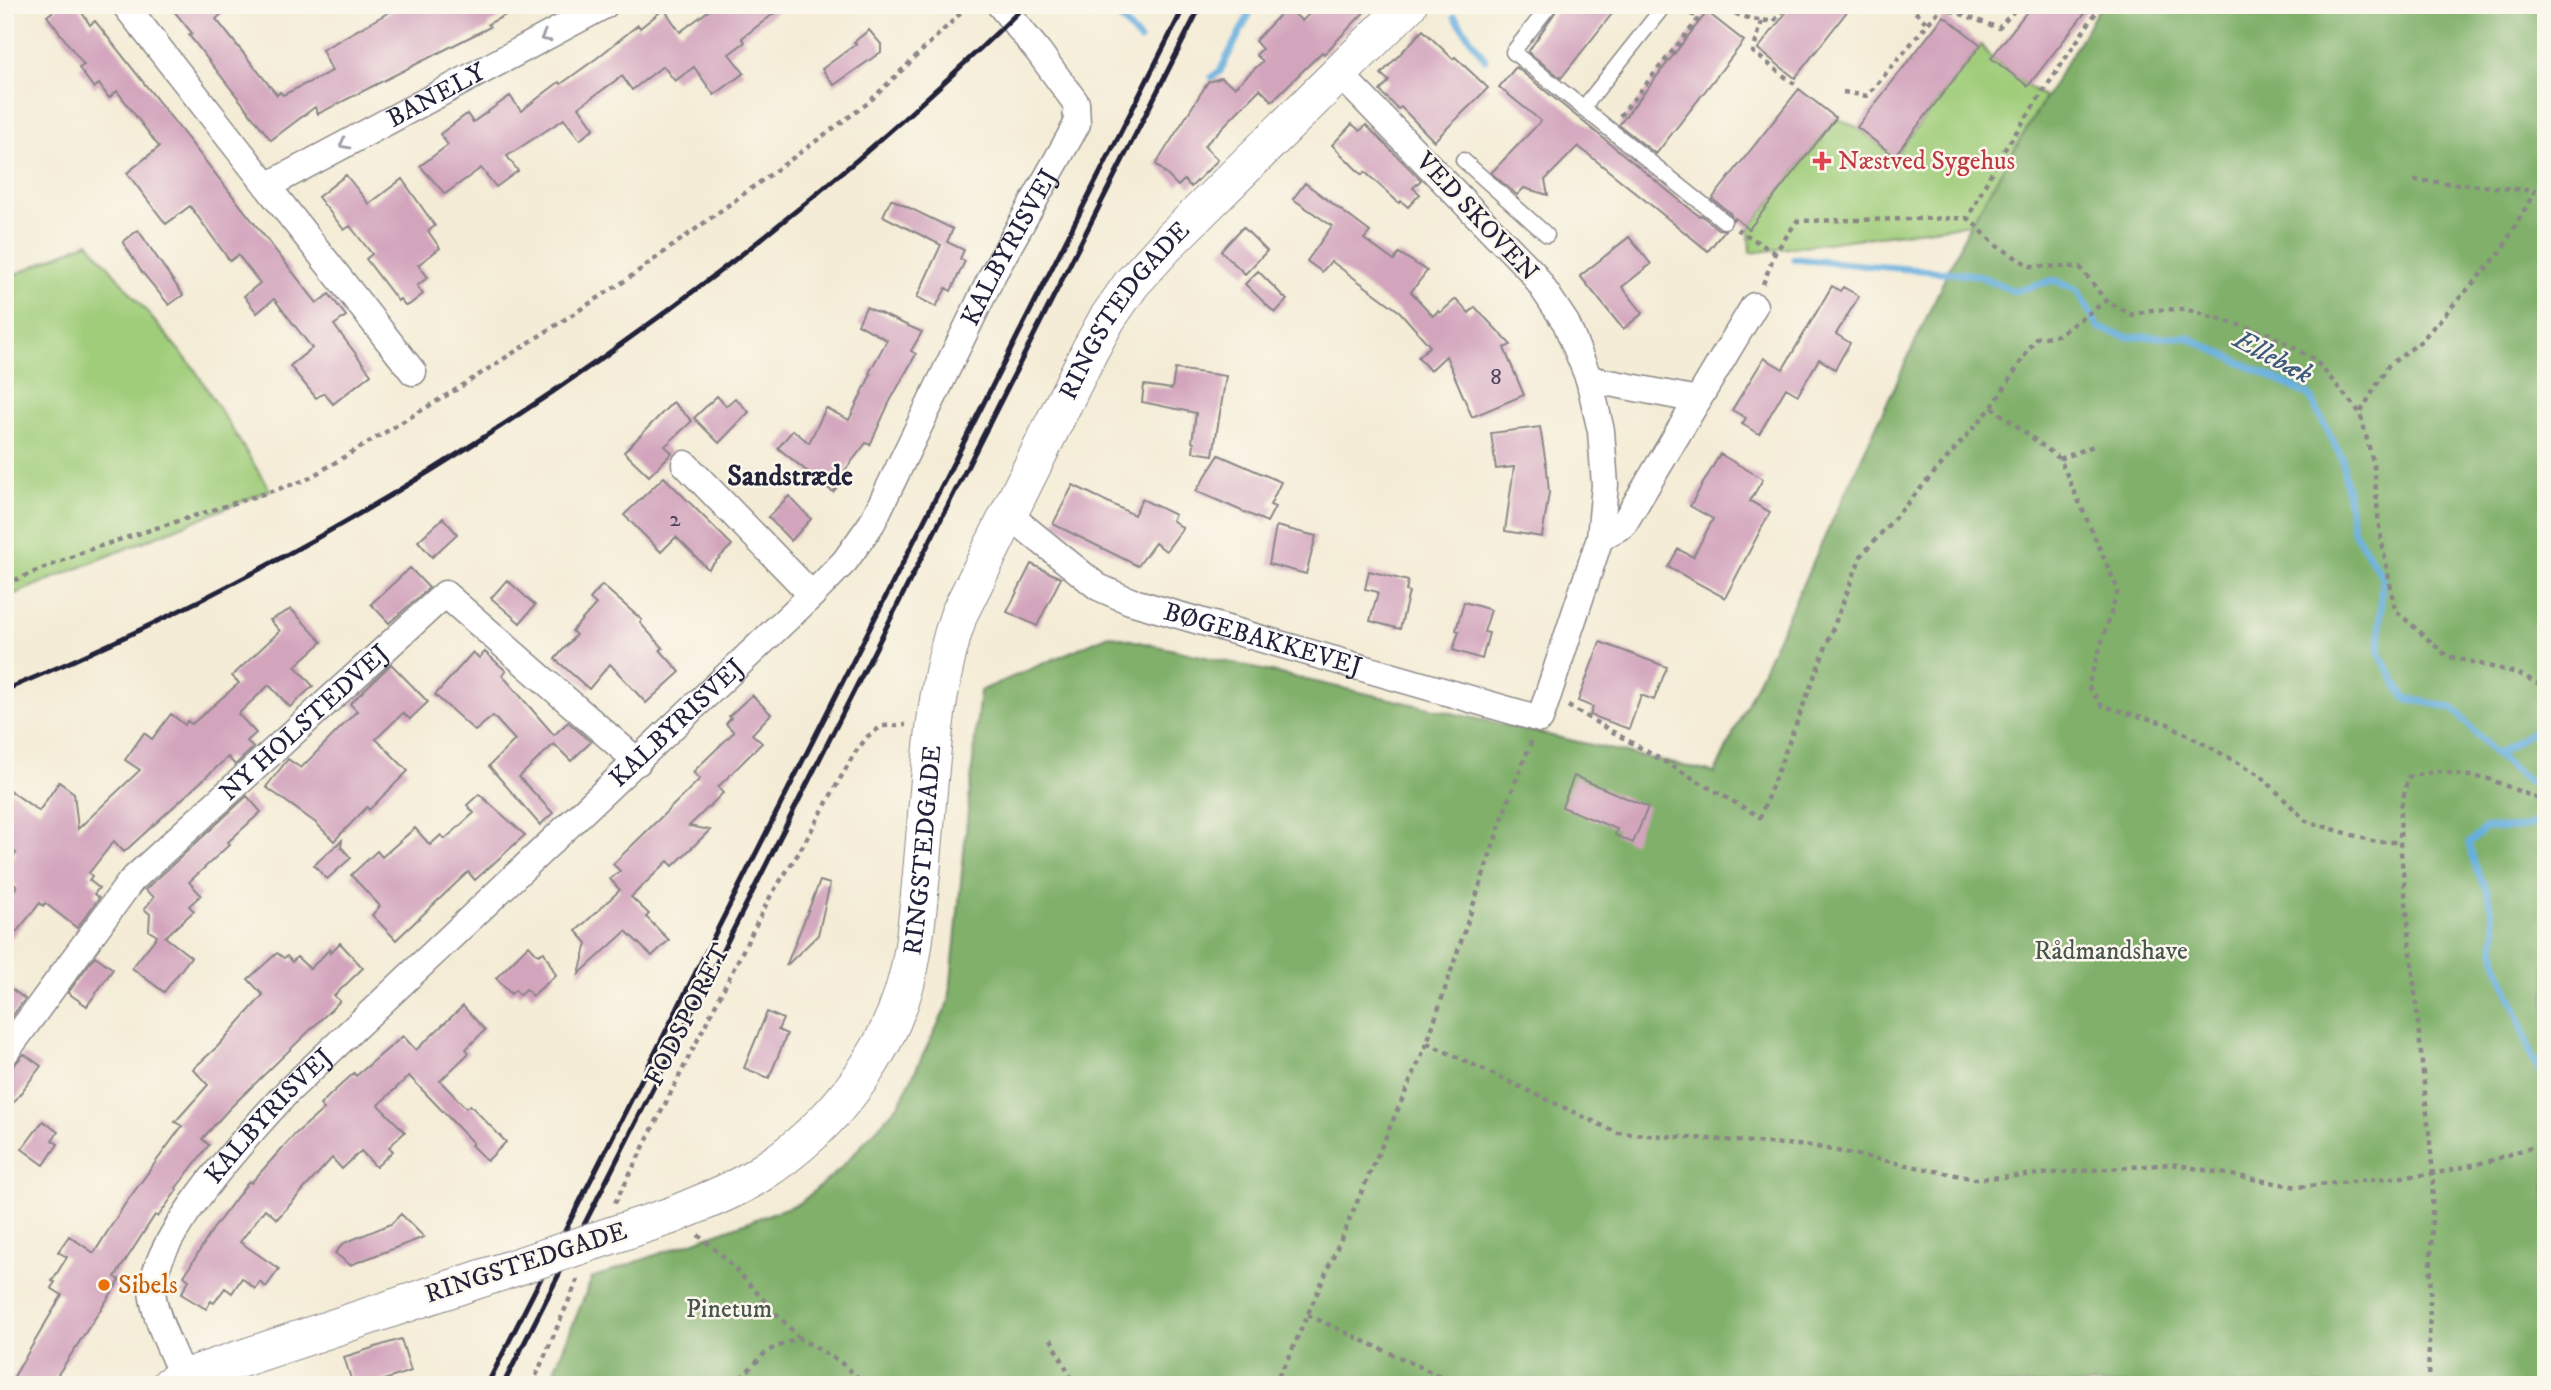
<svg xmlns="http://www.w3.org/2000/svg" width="2551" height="1390" viewBox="0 0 2551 1390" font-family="'IM FELL DW Pica',serif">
<rect width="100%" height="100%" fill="#fbf7ec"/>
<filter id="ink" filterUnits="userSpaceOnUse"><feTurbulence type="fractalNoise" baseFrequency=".0143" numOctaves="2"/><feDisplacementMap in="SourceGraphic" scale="14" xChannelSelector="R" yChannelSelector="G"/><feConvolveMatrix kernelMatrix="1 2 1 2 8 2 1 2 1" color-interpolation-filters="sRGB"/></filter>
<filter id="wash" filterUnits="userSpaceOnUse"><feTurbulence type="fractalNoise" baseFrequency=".00686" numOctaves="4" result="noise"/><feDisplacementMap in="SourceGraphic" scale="28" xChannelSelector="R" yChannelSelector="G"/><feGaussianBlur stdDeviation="1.57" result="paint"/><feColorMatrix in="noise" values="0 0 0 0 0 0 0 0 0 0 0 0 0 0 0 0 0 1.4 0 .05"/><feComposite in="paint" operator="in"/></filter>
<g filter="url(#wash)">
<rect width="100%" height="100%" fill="#f4ecd6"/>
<!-- green -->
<path fill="#a0cd7a" stroke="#61785a" stroke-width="2" d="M1981,45L1991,58L2045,98L1970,224L1750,253L1749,229L1836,118L1857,127L1894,156Z
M88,242L194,368L270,490L5,598V279Z"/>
<!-- forest -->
<path fill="#80b06a" stroke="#516952" stroke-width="2" d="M2101,5H2546V1385H548L592,1278L800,1203L839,1170L899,1104L949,1002L980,691L1109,635L1715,773L1970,224Z"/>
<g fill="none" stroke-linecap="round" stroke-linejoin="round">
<!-- stream -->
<path stroke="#66afde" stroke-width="7" d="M1108,5L1140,40
M1455,17L1485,59
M1212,77L1220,71L1254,5
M1794,259L1977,275L2014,291L2054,280L2077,290L2099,328L2128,337H2187L2309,395L2342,458L2353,530L2382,576L2379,653L2405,698L2453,708L2496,755L2546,794
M2496,755L2546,723
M2546,801L2542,813L2534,824L2517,828H2486L2469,843L2474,863L2487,891L2496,931L2494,947L2499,968L2516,1009L2532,1058L2546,1079"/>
</g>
<g id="blocks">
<!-- building -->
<path fill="#d3a5bd" d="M61,5H77L90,25L95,21L317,303L329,294L346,316L334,325L371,374L333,404L324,393L316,398L290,366L312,348L274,299L257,313L244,296L260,283L238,255L230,261L190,206L166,224L127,173L159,147L117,91L109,98L99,84L94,88L79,68L84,65L47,16Z
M169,5H232L216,19L277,95L280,92L283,95L332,71L322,50L402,5H525L488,24L490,27L462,41L318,114L315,107L271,140L189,35L192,33Z
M716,5H785L742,38L745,42L729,54L744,73L714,95L694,67L675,81L663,66L632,90L622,76L579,107L594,128L580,140L564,119L507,156L518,171L496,187L481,168L445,194L420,166L448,145L440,134L467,114L473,122L510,96L521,111L559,82L561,84L597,58L638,25L640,28L664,9L680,32Z
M1318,5H1371L1324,54L1322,52L1272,101L1260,89L1204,146L1218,160L1191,187L1184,180L1178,186L1156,164L1208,82L1221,78L1235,87L1263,61L1256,55L1262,49L1255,41L1287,7L1302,21Z
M1560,5H1619L1561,78L1528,52Z
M1792,5H1852L1795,78L1758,49Z
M2032,5H2091L2028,86L1991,58Z
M1707,12L1744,41L1656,154L1619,125Z
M1944,16L1981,45L1894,156L1857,127Z
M869,30L881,44V52L834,85L822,69L856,44L854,42Z
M1423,30L1453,59L1455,57L1488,88L1434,141L1401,107L1398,109L1380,91L1389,81L1381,74Z
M1516,67L1699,216L1701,215L1718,229L1725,230L1708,251L1578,146L1545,180L1548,195L1524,188L1517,195L1491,173L1541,121L1499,87Z
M1799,89L1836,118L1749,229L1735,218L1733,220L1730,213L1712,199Z
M1352,124L1360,131L1366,125L1421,180L1413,188L1420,194L1408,207L1401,201L1399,203L1365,172L1362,175L1332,145Z
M346,175L369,204L402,179L435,226L428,231L440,248L418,265L428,277L417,286L423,294L409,305H405L400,299L398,301L366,259L372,254L350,226L344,230L318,197Z
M1305,183L1370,232L1364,239L1394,261L1399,253L1427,271L1411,292L1433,316L1438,311L1440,313L1456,299L1469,313L1475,307L1511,345L1504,348L1524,395L1472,417L1446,356L1430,371L1418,357L1430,346L1400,312L1331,261L1322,272L1307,261L1332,226L1293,199Z
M891,199L953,229L947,242L964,250L960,259L965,261L951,291L946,288L936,307L917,297L941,245L883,216Z
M1243,227L1267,251L1245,274L1221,251Z
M138,230L183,295L169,305L141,271L123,242Z
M1629,237L1651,264L1622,287L1643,313L1623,329L1580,276Z
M1258,271L1287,300L1275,313L1245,284Z
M1832,286L1840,291L1843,287L1859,296L1836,334L1850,343L1835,369L1819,359L1798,395L1786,388L1759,434L1742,424L1746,418L1732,410L1764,358L1783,369Z
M866,307L922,332L911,351L916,354L889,403L870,445L866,443L843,473L846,476L833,492L778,448L793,430L809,443L826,408L849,420L871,374L869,373L887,340L858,324Z
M1175,369L1226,376L1213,455L1193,452L1194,443L1192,442L1196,413L1142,402L1144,385L1172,389Z
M717,396L726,406L735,398L749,412L719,443L694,418Z
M673,402L692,421L665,446L672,453L649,476L624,452Z
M1540,427L1547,470L1549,493L1542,537L1505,531L1514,467L1496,469L1491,433Z
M1720,454L1763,479L1750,501L1770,512L1725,598L1668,567L1678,549L1693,557L1713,519L1690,506Z
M1219,455L1281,482L1270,505L1275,507L1267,522L1196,491Z
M664,477L732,545L708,569L676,537L661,552L624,515Z
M1073,485L1134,515L1142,499L1175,515L1172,520L1183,528L1166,551L1155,543L1138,566L1053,524Z
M789,496L811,519L791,541L768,517Z
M443,518L457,534L432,557L418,541Z
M1276,526L1316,536L1306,574L1269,564Z
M1031,564L1061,578L1037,626L1007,612Z
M410,568L429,588L389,623L371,604Z
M1369,571L1408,581L1406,591L1409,592L1400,629L1370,621L1378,592L1365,589Z
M507,580L535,605L520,623L491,598Z
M602,585L642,620L640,623L663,648L660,650L680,672L646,703L610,664L589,689L555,659L576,635L572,631L596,604L590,599Z
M1464,602L1491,610L1484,632L1489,633L1482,659L1453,650L1459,631L1456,630Z
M291,609L322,642L295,666L313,686L290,707L269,685L238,714L256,733L247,741L253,748L235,765L228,757L124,852L114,841L89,873L92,876L89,880L99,888L94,894L99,898L77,928L45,903L43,906L40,903L5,946V908L13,898L10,896L17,886L5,877V867L16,853L5,845V787L39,811L59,782L74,793L78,829L140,770L125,760L144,733L152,739L171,714L185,725L187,721L192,724L239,683L232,676L280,631L270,620Z
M1600,642L1667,667L1654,700L1641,695L1629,729L1590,715L1593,707L1578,701Z
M473,652L479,658L485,652L506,671L502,675L554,735L568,722L591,742L571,761L554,744L519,777L553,813L540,825L489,766L515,740L493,716L475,731L435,695Z
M391,664L428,702L410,719L403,713L376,739L408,771L369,810L367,807L334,841L316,823L266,787L288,759L301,768L357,711L350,704Z
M752,695L771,714L752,734L762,743L718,787L723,793L689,826L710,830L673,866L668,861L631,897L649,914L646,917L669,940L652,956L626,931L579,974L587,943L576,931L620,890L610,879L620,871L613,864L700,779L693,772L734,732L726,724L731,718L729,716Z
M1574,776L1648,807L1633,843L1615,835L1617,829L1562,807Z
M479,794L525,835L475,880L468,872L396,940L372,915L380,906L351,875L377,851L382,857L415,828L430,845L441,835L445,839L474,813L467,805Z
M247,796L261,812L228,842L230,844L189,882L201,895L189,906L194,911L165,937L191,957L164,992L132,968L157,936L149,931L150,914L144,909L154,897L145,890Z
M342,840L341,847L351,858L327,879L314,865Z
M820,881L830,884L818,935L786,966Z
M340,943L363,968L334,996L340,1001L229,1109L202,1139L209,1145L176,1188L177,1190L158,1217L155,1215L115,1277L120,1280L51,1385H9L62,1295L51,1288L55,1282L52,1281L67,1257L58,1252L69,1236L94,1253L125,1204L182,1126L175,1122L208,1085L193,1069L218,1046L263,995L248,979L277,953L284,958L287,956L292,962L297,957L310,969L330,949V953Z
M529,945L538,955L544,952L556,975L532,996L526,989L520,995L515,990L511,994L496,978Z
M95,956L113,969L87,1006L68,993Z
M5,984L25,999L5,1026Z
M463,1006L485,1030L466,1049L469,1053L440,1081L466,1108L470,1105L506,1142L487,1161L471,1145L473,1143L409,1076L378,1105L405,1132L389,1147L393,1151L376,1167L361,1151L342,1169L332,1158L277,1219L265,1209L240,1242L279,1269L266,1287L260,1282L255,1289L242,1278L232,1293L225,1288L214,1303L211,1301L206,1309L181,1294L189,1280L184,1276L213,1229L249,1181L251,1183L293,1136L324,1109L320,1105L331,1094L354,1073L356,1076L403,1036L416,1050Z
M767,1012L783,1019L778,1030L787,1034L769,1078L744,1068Z
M24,1054L41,1066L5,1114V1068L12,1067Z
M43,1121L58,1132L52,1140L58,1144L44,1165L22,1149Z
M401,1214L424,1237L350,1265L335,1253L344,1243L391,1224Z
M401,1339L411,1371L369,1385H353L344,1357Z"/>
</g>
</g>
<g filter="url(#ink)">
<use href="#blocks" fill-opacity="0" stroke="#8b8788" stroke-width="2"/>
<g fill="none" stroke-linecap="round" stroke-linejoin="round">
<defs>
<path id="lane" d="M1550,5L1513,52L1724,221
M1583,108L1664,6
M1463,160L1547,235"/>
<g id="street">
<path d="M125,5L413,372"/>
<path id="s1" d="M267,186L605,5"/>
<path d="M1589,379L1698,400"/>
<path d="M685,464L812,595"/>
<path id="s2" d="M1008,514L1098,587L1130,601L1540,719L1600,538L1605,485L1601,431L1589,379L1566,323L1532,272L1339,73"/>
<path d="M1600,538L1623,525L1754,306"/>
<path id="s3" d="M5,1053L131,881L445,594L638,762"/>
<path id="s4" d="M183,1378C173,1353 158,1325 153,1298C143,1246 254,1128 289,1090L812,595L845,561L872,523L993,274L1077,124L1076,103L1038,51L1000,5"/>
</g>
<g id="secondary">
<path id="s5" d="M673,1215C700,1203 730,1193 755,1177C835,1127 899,1045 913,949C921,895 924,840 929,785C934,726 940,670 959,614L1090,350L1107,319L1132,283L1172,239L1408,5"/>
<path d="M170,1385L183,1378L483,1278"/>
</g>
</defs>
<!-- lane casing -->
<use href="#lane" stroke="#8b8788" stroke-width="17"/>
<!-- street casing -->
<use href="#street" stroke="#8b8788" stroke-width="29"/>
<!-- secondary casing -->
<use href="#secondary" stroke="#8b8788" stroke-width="39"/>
<!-- path -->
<path stroke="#8b8788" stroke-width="4.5" stroke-dasharray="5 5" stroke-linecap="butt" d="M1717,5C1736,15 1752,21 1774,21L1787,5
M1908,5L1928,24
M2101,5L1999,158L1968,218L1997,246L2030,266L2080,267L2106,301L2133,315L2151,310L2184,309L2270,334L2315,360L2360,413
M1681,11L1700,17
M1762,21L1753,52L1797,86
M1843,92L1867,96L1942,7L1999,28L2019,5
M1620,116L1710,5
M2414,180L2535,191
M2546,189L2535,191L2500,253L2420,342L2388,366L2360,413L2374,466L2379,527L2395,610L2447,656L2517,673L2546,687
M1737,229L1775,253
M1763,284L1775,253L1797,221L1968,218
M1992,407L2060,459L2118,590L2088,686L2102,706L2168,724L2260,775L2306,821L2376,842H2400
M2060,459L2096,445
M5,584L91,549L306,480L457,389L626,280L868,103L969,5
M1568,706L1760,817L1861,556L1992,407L2036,338L2058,335L2106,301
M1427,1043L1618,1133L1813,1146L1975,1179L2172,1164L2297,1187L2433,1174L2490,1161L2546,1142
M615,1203L771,895L798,854L854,754L868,736L882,726L906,725
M698,1235L725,1258L799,1338
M1308,1315L1459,1385
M1051,1339L1075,1385
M532,1385L579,1277
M734,1385L767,1351L799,1338L839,1361L867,1385
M1273,1385L1289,1357L1427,1043L1509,798L1532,740
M2428,1385L2433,1174L2400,842L2401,808L2408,777L2438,771L2489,779L2546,802"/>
<!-- lane -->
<use href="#lane" stroke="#fff" stroke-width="14"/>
<!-- street -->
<use href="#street" stroke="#fff" stroke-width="26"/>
<!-- secondary -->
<use href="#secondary" stroke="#fff" stroke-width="37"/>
<!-- rail -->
<path stroke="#22223b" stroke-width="5" d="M5,690C258,585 494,443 711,278C795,214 876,146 953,74C977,51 1002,29 1025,5
M487,1385L1185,5
M503,1385L1201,5"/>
<defs>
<path id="secondary-bridge" d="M483,1278L673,1215"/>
</defs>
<!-- secondary-bridge casing -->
<use href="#secondary-bridge" stroke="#8b8788" stroke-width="39" stroke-linecap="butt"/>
<!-- secondary-bridge -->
<use href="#secondary-bridge" stroke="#fff" stroke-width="37"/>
</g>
<!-- one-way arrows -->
<defs><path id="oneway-chevron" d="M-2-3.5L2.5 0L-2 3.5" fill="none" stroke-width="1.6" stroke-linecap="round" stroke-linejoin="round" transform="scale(1.75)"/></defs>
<g stroke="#9c9ca7">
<use href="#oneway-chevron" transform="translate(545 37) rotate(152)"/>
<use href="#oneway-chevron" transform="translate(344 144) rotate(152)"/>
</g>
</g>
<!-- markers -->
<path fill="#e0444e" stroke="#fbf7ec" stroke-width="2.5" d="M1818.5 150.5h7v7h7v7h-7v7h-7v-7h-7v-7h7z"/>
<circle fill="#e8710a" stroke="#fbf7ec" stroke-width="2.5" cx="104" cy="1285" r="7"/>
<g text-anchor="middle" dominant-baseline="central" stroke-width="5" stroke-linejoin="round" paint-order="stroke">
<!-- number labels -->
<g font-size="23" fill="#4e435c">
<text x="1496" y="377">8</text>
<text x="675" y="519">2</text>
</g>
<!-- street labels -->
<g font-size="26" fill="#22223b" stroke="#fbf7ec">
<text stroke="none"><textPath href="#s1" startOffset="192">BANELY</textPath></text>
<text transform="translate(1477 217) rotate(47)">VED SKOVEN</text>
<text stroke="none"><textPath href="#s4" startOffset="1461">KALBYRISVEJ</textPath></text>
<text stroke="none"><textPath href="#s5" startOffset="1062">RINGSTEDGADE</textPath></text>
<text stroke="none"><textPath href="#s2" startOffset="289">BØGEBAKKEVEJ</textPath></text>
<text stroke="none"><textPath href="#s3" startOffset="448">NY HOLSTEDVEJ</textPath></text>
<text stroke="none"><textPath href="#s4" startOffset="873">KALBYRISVEJ</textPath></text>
<text stroke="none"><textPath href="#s5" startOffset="476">RINGSTEDGADE</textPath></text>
<text transform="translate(688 1015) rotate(-63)">FODSPORET</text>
<text stroke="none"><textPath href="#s4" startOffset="306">KALBYRISVEJ</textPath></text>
<text transform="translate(526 1263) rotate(-18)">RINGSTEDGADE</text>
</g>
<!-- health labels -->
<g font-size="26" fill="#be3a42" stroke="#fbf7ec" text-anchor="start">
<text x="1838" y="161">Næstved Sygehus</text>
</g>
<!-- park labels -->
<g font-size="26" fill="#48554e" stroke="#fbf7ec">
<text x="2111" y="951">Rådmandshave</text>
<text x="729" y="1309">Pinetum</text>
</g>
<!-- food labels -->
<g font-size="26" fill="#c56008" stroke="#fbf7ec" text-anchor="start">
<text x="118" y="1285">Sibels</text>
</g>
<!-- water labels -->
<g font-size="28" font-style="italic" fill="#3d5a7c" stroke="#fbf7ec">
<text transform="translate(2273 357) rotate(28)">Ellebæk</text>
</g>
<!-- neighbourhood labels -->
<g font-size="28" font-weight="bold" fill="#22223b" stroke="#fbf7ec">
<text x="790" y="476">Sandstræde</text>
</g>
</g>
<!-- margin -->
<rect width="2551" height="1390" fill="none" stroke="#fbf7ec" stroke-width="28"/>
</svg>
